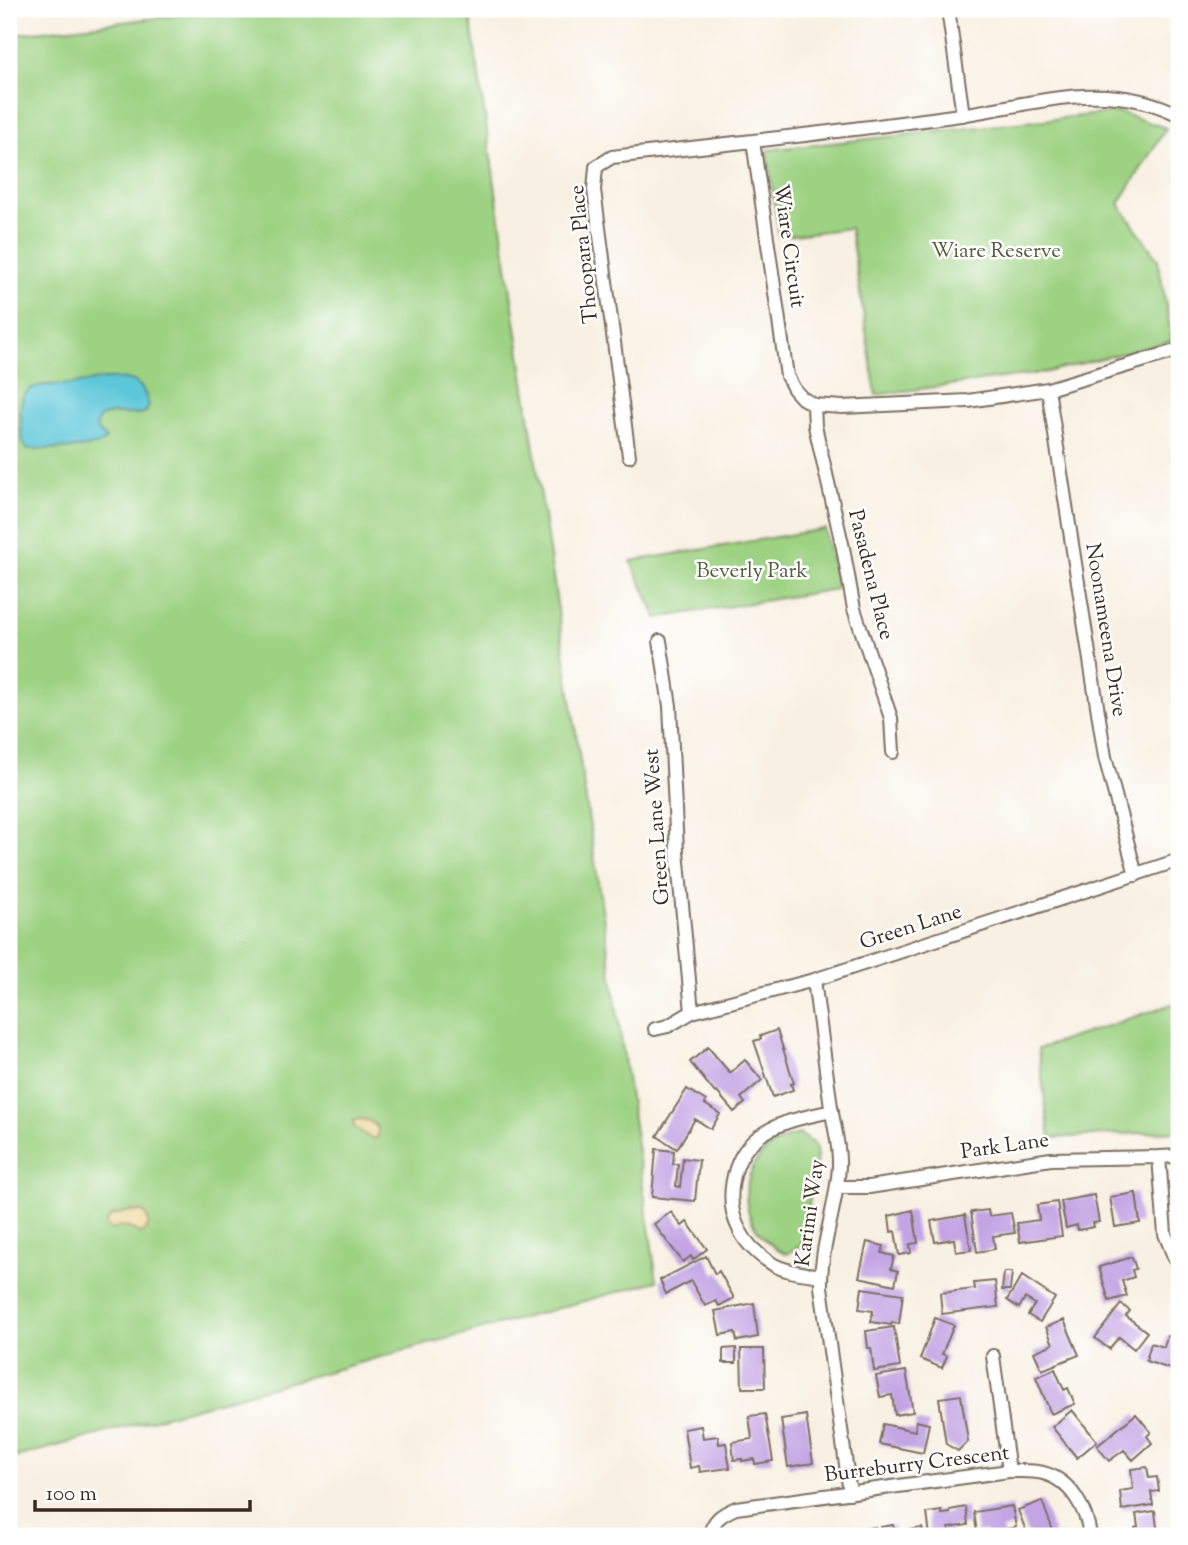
<svg xmlns="http://www.w3.org/2000/svg" width="1188" height="1545" viewBox="0 0 1188 1545" font-family="'Sorts Mill Goudy',serif">
<rect width="100%" height="100%" fill="#fff"/>
<filter id="ink" filterUnits="userSpaceOnUse"><feTurbulence type="fractalNoise" baseFrequency=".0143" numOctaves="2"/><feDisplacementMap in="SourceGraphic" scale="14" xChannelSelector="R" yChannelSelector="G"/><feConvolveMatrix kernelMatrix="1 2 1 2 8 2 1 2 1" color-interpolation-filters="sRGB"/></filter>
<filter id="wash" filterUnits="userSpaceOnUse"><feTurbulence type="fractalNoise" baseFrequency=".00686" numOctaves="4" result="noise"/><feDisplacementMap in="SourceGraphic" scale="28" xChannelSelector="R" yChannelSelector="G"/><feGaussianBlur stdDeviation="1.57" result="paint"/><feColorMatrix in="noise" values="0 0 0 0 0 0 0 0 0 0 0 0 0 0 0 0 0 1.4 0 .05"/><feComposite in="paint" operator="in"/></filter>
<g filter="url(#wash)">
<rect width="100%" height="100%" fill="#f8f0e2"/>
<!-- green -->
<path fill="#9dd282" stroke="#6c7e50" stroke-width="2" d="M235,9H469L657,1281L13,1458L9,1409V35Z
M1118,112L1166,128L1119,204L1158,260L1172,341L1047,372L876,395L850,228L779,237L767,150Z
M825,529L837,589L657,618L631,561Z
M1179,1002V1131L1050,1138L1038,1049Z
M800,1134L815,1145L817,1157L802,1244L787,1254C727,1227 735,1147 800,1134Z"/>
<!-- sand -->
<path fill="#eeda9e" stroke="#94825e" stroke-width="2" d="M359,1119C371,1120 380,1124 378,1137L372,1139L354,1127L353,1121Z
M130,1211L143,1212C150,1220 152,1228 140,1233C130,1229 122,1222 113,1230L108,1228L105,1224L111,1216Z"/>
<!-- water -->
<path fill="#5dc7d9" stroke="#4c787c" stroke-width="2" d="M106,379C132,379 141,377 149,405L146,412C128,418 115,409 99,418C93,432 99,430 106,439C96,452 45,448 27,449C20,439 22,429 21,418C17,379 45,386 73,384C84,383 95,380 106,379Z"/>
<g id="blocks">
<!-- building -->
<path fill="#c3a5e4" d="M777,1030L794,1083L791,1084L793,1090L773,1097L754,1041L761,1039L760,1036Z
M708,1047L730,1073L745,1060L762,1080L741,1098L745,1103L734,1112L717,1092L715,1093L690,1062Z
M687,1089L706,1101L705,1104L720,1114L711,1129L695,1119L677,1149L657,1136Z
M656,1149L674,1151L673,1164H678L676,1186L680,1187L683,1158L699,1160L695,1201L652,1197Z
M1136,1193L1140,1223L1115,1227L1110,1197Z
M1094,1195L1099,1222L1093,1223L1094,1227L1078,1230L1077,1225L1066,1228L1061,1201Z
M1057,1202L1062,1236L1020,1242L1017,1223L1039,1220L1037,1205Z
M913,1210L918,1243L910,1244L911,1253L899,1255L895,1231L891,1232L889,1216Z
M988,1210L989,1216L1011,1213L1015,1233L993,1236L995,1249L977,1252L971,1212Z
M671,1212L682,1226L687,1222L707,1249L693,1260L691,1256L683,1262L654,1224Z
M965,1215L971,1250L956,1252L954,1239L935,1242L931,1221Z
M867,1242L884,1246L882,1253L894,1256L891,1269L898,1271L895,1285L859,1277Z
M706,1256L715,1274L719,1271L734,1298L719,1306L716,1301L705,1306L691,1281L666,1294L660,1280Z
M1132,1257L1136,1269L1132,1270L1134,1277L1122,1281L1127,1296L1109,1301L1099,1267Z
M1004,1272H1012L1010,1290H1002Z
M1022,1276L1055,1298L1040,1322L1028,1315L1035,1304L1025,1298L1019,1308L1007,1300Z
M995,1281L998,1307L942,1314L940,1293L975,1289L974,1283Z
M862,1288L903,1294L899,1324L892,1323L891,1325L871,1322L873,1311L859,1309Z
M754,1303L758,1337L737,1341L735,1332L720,1335L715,1311Z
M1121,1304L1130,1311L1126,1316L1147,1332L1134,1349L1119,1337L1109,1349L1095,1338Z
M935,1318L954,1325L942,1354L947,1356L942,1368L920,1359Z
M1064,1320L1079,1355L1042,1370L1034,1352L1053,1344L1046,1327Z
M894,1327L900,1367L874,1371L871,1348H868L866,1331Z
M1167,1336L1179,1340V1363L1176,1371L1146,1361L1151,1343L1164,1347Z
M736,1348V1363H723V1349Z
M741,1349H764L765,1388H742Z
M1055,1369L1064,1390L1068,1388L1075,1404L1051,1414L1036,1377Z
M906,1371L913,1412L895,1415L892,1395L880,1397L876,1376Z
M961,1395L968,1441L958,1451L946,1444L939,1398Z
M1072,1410L1097,1441L1077,1458L1052,1427Z
M765,1414L773,1461L755,1464L754,1459L742,1461V1459L734,1460L732,1442L752,1439L749,1416Z
M1136,1414L1151,1432L1147,1436L1152,1443L1133,1460L1124,1450L1109,1461L1097,1446Z
M806,1415L813,1463L788,1467L781,1419Z
M916,1421L929,1424L923,1453L879,1444L883,1424L915,1431Z
M701,1426L703,1438L718,1436L719,1444L726,1443L730,1468L700,1472L699,1466L690,1468L684,1429Z
M1147,1467L1149,1478L1157,1477L1159,1491L1151,1492L1153,1505L1122,1510L1120,1491L1133,1489L1131,1469Z
M1042,1501L1055,1536H1028L1018,1510Z
M1012,1506L1016,1527L1002,1530L1004,1536H985V1532L977,1533L974,1512Z
M966,1507L968,1525L949,1528L951,1536H930L927,1513L942,1511V1514L950,1513V1510Z
M1155,1511L1158,1536H1136L1135,1528L1138,1527L1136,1514Z
M893,1525L895,1532L922,1528L924,1536H882L881,1527Z
M875,1527L876,1536H858L857,1530Z"/>
</g>
</g>
<g filter="url(#ink)">
<use href="#blocks" fill-opacity="0" stroke="#7d6f63" stroke-width="2"/>
<g fill="none" stroke-linecap="round" stroke-linejoin="round">
<defs>
<path id="street" d="M9,9H13
M948,9L963,115
M1179,115C1106,78 1036,104 960,115C891,125 822,133 753,141L787,376L794,389L802,398L814,405L842,407L968,401L1048,389L1179,350
M1048,389L1105,757L1136,875
M814,405L815,426L843,548L854,609L891,718L893,752
M629,456L594,190L596,167L612,157L753,141
M660,641L670,706L677,851L692,1012
M814,980C820,1022 825,1065 831,1107C834,1127 840,1146 839,1166C837,1207 820,1246 821,1287L850,1493
M655,1029L668,1026L692,1012L814,980L1179,860
M1159,1157L1165,1234L1179,1269
M837,1187H869L1051,1159L1159,1157L1179,1156
M820,1276C805,1273 788,1273 774,1265C761,1257 747,1245 740,1231C724,1202 731,1159 757,1138C778,1121 806,1117 832,1111
M993,1356L1009,1471
M710,1536C712,1520 722,1514 736,1508L1009,1471C1021,1471 1032,1470 1043,1473C1071,1480 1087,1510 1090,1536"/>
</defs>
<!-- street casing -->
<use href="#street" stroke="#7d6f63" stroke-width="16"/>
<!-- street -->
<use href="#street" stroke="#fff" stroke-width="12"/>
</g>
</g>
<g text-anchor="middle" dominant-baseline="central" stroke-width="5" stroke-linejoin="round" paint-order="stroke">
<!-- street labels -->
<g font-size="21" fill="#3b2a1e" stroke="#fff">
<text transform="translate(788 246) rotate(82)">Wiare Circuit</text>
<text transform="translate(585 254) rotate(-96)">Thoopara Place</text>
<text transform="translate(870 575) rotate(76)">Pasadena Place</text>
<text transform="translate(1105 630) rotate(81)">Noonameena Drive</text>
<text transform="translate(658 827) rotate(-94)">Green Lane West</text>
<text transform="translate(911 928) rotate(-18)">Green Lane</text>
<text transform="translate(1005 1147) rotate(-8)">Park Lane</text>
<text transform="translate(811 1213) rotate(-82)">Karimi Way</text>
<text transform="translate(917 1465) rotate(-7)">Burreburry Crescent</text>
</g>
<!-- park labels -->
<g font-size="21" fill="#585c3c" stroke="#fff">
<text x="996" y="252">Wiare Reserve</text>
<text x="752" y="572">Beverly Park</text>
</g>
</g>
<!-- margin -->
<rect width="1188" height="1545" fill="none" stroke="#fff" stroke-width="35"/>
<!-- scale -->
<path d="M35 1500v10h215v-10" fill="none" stroke="#3b2a1e" stroke-width="3.5"/>
<text x="46" y="1500" font-size="21" fill="#3b2a1e" stroke="#ffffff" stroke-width="5" paint-order="stroke">100 m</text>
</svg>
